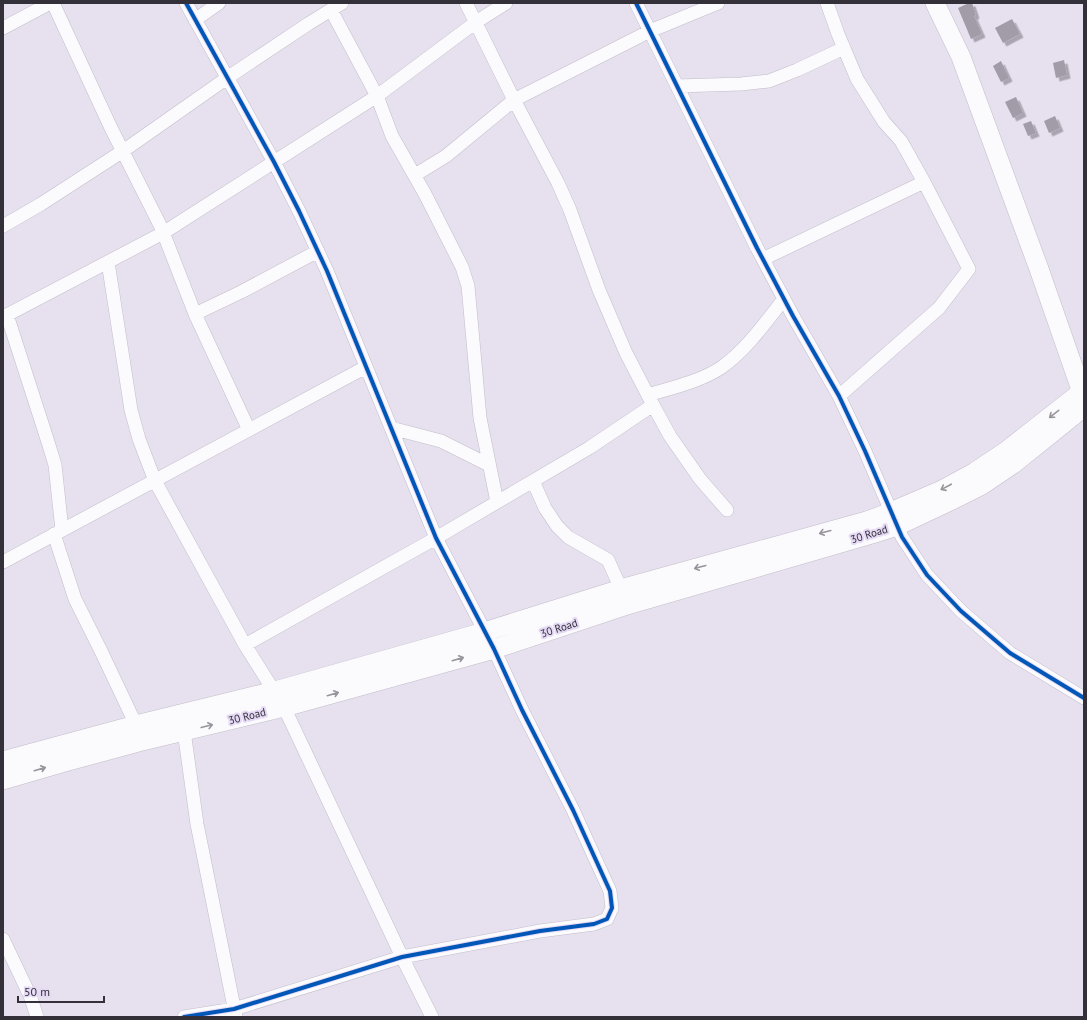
<svg xmlns="http://www.w3.org/2000/svg" width="1087" height="1020" viewBox="0 0 1087 1020" font-family="'PT Sans',sans-serif">
<defs>
<filter id="shadow"><feDropShadow dx="3.5" dy="3.5" stdDeviation="0" flood-color="#0004"/></filter>
</defs>
<rect width="100%" height="100%" fill="#e6e0ef"/>
<!-- building -->
<path fill="#a19ca8" filter="url(#shadow)" d="M969,3H972L976,15L974,16L982,34L971,39L958,8Z
M1012,19L1020,34L1003,43L995,28Z
M1064,60L1067,75L1056,78L1053,63Z
M1001,61L1009,78L1001,82L993,66Z
M1016,97L1023,113L1013,118L1005,102Z
M1055,116L1060,128L1049,133L1044,121Z
M1031,121L1036,133L1028,136L1023,124Z"/>
<g fill="none" stroke-linecap="round" stroke-linejoin="round">
<defs>
<path id="street" d="M53,3L111,128L161,227L195,314L249,430
M466,3L514,100L558,183L570,210L599,290L626,353L653,405L670,436L700,479L727,510
M636,3L757,248L793,316L839,396L865,451L902,537L927,575L961,611L1010,653L1084,698
M827,3L838,34L857,79L884,122L901,141L924,182L969,269L939,308L839,396
M331,10L377,96L392,136L425,194L462,267L468,286L480,418L497,502
M195,20L219,3
M3,28L50,3
M677,86L741,84L769,81L797,70L844,48
M415,175L446,156L514,100L650,31L718,3
M3,226L41,204L123,151L227,78L308,24L342,3
M763,259L924,182
M108,262L131,410L139,439L155,481L245,645L284,707L402,957L432,1017
M195,314L241,292L318,251
M7,315L48,442L55,465L62,530
M3,317L163,233L377,96L476,22L506,3
M648,395C671,388 702,381 722,367C747,349 765,323 784,299
M391,428L441,441L489,465
M533,481L545,508L557,526L568,537L608,560L621,589
M54,534L75,599L101,651L136,725
M3,562L366,367
M245,645L436,538L589,448L653,405
M184,731L197,824L236,1017
M3,939L31,998L37,1017
M184,1017L234,1009L402,957L540,931L594,924L607,919L612,908L610,891L573,810L522,710L494,649L436,538L327,271L299,211L274,162L186,3"/>
<path id="secondary" d="M935,3L961,57L1039,269L1084,398
M3,761L136,725L275,691L484,632L621,589L867,521L891,512L942,490L975,472L1005,452L1084,390
M3,780L65,762L138,742L284,707L494,649L624,606L872,534L897,526L948,502L982,485L1013,464L1084,407"/>
</defs>
<!-- street casing -->
<use href="#street" stroke="#c3beca" stroke-width="14"/>
<!-- secondary casing -->
<use href="#secondary" stroke="#c3beca" stroke-width="20"/>
<!-- street -->
<use href="#street" stroke="#fbfafd" stroke-width="13"/>
<!-- secondary -->
<use href="#secondary" stroke="#fbfafd" stroke-width="19"/>
<defs>
<path id="cycleway" d="M636,3L757,248L793,316L839,396L865,451L902,537L927,575L961,611L1010,653L1084,698
M184,1017L234,1009L402,957L540,931L594,924L607,919L612,908L610,891L573,810L522,710L494,649L436,538L327,271L299,211L274,162L186,3"/>
</defs>
<!-- cycleway casing -->
<use href="#cycleway" stroke="#e5daf5" stroke-width="6"/>
<!-- cycleway -->
<use href="#cycleway" stroke="#0057b8" stroke-width="4"/>
</g>
<!-- one-way arrows -->
<defs><path id="oneway-shaft" d="M-6 0H5M1.5-3L5.5 0L1.5 3" fill="none" stroke-width="1.6" stroke-linecap="round" stroke-linejoin="round"/></defs>
<g stroke="#98959c">
<use href="#oneway-shaft" transform="translate(1054 414) rotate(142)"/>
<use href="#oneway-shaft" transform="translate(946 487) rotate(152)"/>
<use href="#oneway-shaft" transform="translate(825 532) rotate(165)"/>
<use href="#oneway-shaft" transform="translate(700 567) rotate(165)"/>
<use href="#oneway-shaft" transform="translate(458 659) rotate(-16)"/>
<use href="#oneway-shaft" transform="translate(333 694) rotate(-16)"/>
<use href="#oneway-shaft" transform="translate(207 726) rotate(-14)"/>
<use href="#oneway-shaft" transform="translate(40 769) rotate(-16)"/>
</g>
<g text-anchor="middle" dominant-baseline="central" stroke-width="4" stroke-linejoin="round" paint-order="stroke">
<!-- street labels -->
<g font-size="11" fill="#34303a" stroke="#e5daf5">
<text transform="translate(869 534) rotate(-17)">30 Road</text>
<text transform="translate(559 628) rotate(-18)">30 Road</text>
<text transform="translate(247 716) rotate(-14)">30 Road</text>
</g>
</g>
<!-- border -->
<rect width="1087" height="1020" fill="none" stroke="#34303a" stroke-width="8"/>
<!-- scale -->
<path d="M18 996v6h86v-6" fill="none" stroke="#34303a" stroke-width="2"/>
<text x="24" y="996" font-size="12" fill="#34303a" stroke="#e5daf5" stroke-width="3" paint-order="stroke">50 m</text>
</svg>
